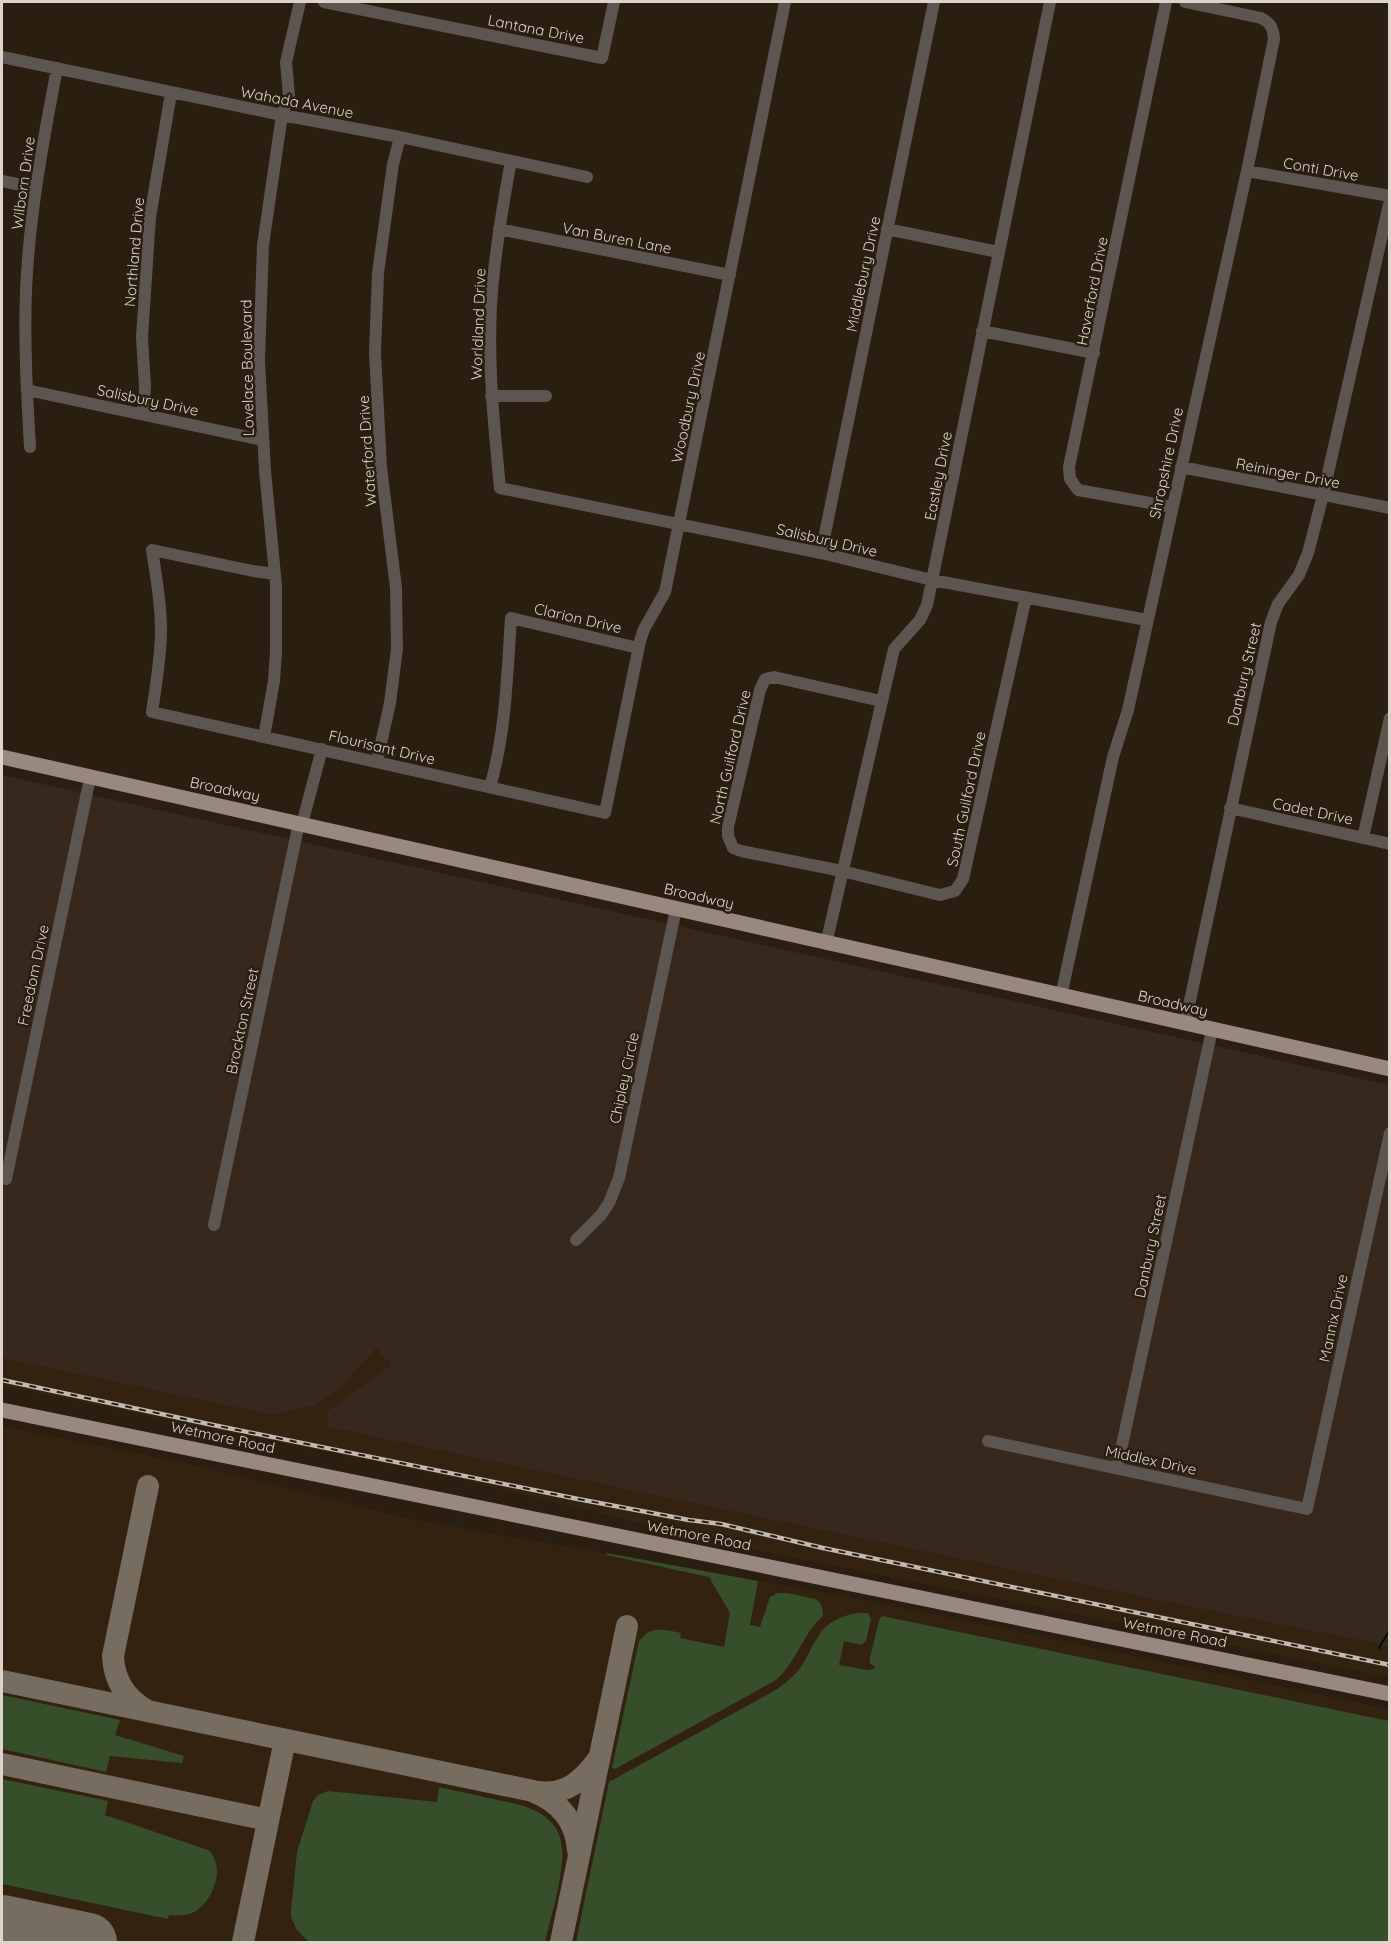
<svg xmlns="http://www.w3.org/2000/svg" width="1391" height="1944" viewBox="0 0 1391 1944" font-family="Quicksand,sans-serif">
<rect width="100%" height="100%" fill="#2a1e11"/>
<!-- built -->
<path fill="#332210" d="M377,1346L391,1363L328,1427L1177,1604L1389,1646V1677L734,1546L455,1478L2,1386V1358L272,1415L315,1405L339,1390Z
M2,1426L208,1468L405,1518L850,1597L1389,1709V1942H2Z"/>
<!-- industrial -->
<path fill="#36281d" d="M2,775L1389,1085V1646L1177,1604L328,1427V1411L387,1368L391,1363L381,1356L377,1347L339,1390L315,1405L272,1415L2,1358Z"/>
<!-- green -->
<path fill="#364e2a" d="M607,1553L758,1581L750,1625L760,1627L770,1597L778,1593H788L815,1599C822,1603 823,1609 823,1616C802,1634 797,1662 776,1680L615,1769L612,1768L639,1641C651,1625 663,1630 681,1633L680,1638L724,1647L730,1613L709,1577L607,1555Z
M857,1613H868L871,1619L866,1641L861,1645L844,1641L839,1665L868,1670L874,1669L875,1666L870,1664V1658L879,1620L882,1616L1389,1721V1942H576L609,1782L776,1690C784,1684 792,1678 798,1671C819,1642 815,1621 857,1613Z
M2,1695L120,1720L115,1735L184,1756L182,1763L110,1756L106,1772L2,1749Z
M2,1779L108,1801L105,1815L208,1850C226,1865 214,1900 196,1911C187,1916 179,1916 169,1915L168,1919L2,1884Z
M439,1787C457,1791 475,1795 493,1799C530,1806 566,1814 562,1861C560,1888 551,1916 545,1942H309L297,1930L291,1917V1911L297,1852L313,1801L318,1795L328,1791L437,1802Z"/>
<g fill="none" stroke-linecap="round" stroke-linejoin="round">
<!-- stream -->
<path stroke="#000a0b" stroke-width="2" d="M1379,1648L1388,1633L1390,1626"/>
<!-- taxiway -->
<path stroke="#766c60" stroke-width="22" d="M2,1681L538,1792C566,1796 584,1779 599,1758
M146,1710C125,1698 114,1680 113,1656L148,1486
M2,1764L268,1820
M534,1792C560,1802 576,1822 578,1850
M243,1942L285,1740
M561,1942L627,1626"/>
<!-- runway -->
<path stroke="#766c60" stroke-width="58" d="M2,1924L88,1942"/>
<!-- minor -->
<path stroke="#5d5550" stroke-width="12" d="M324,2L602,58L614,2
M1166,2L1069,467L1070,479L1078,490L1172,507
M2,57L282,115L400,137L587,177
M511,161C502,209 494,257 491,306C488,367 494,427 500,488L821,553L932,580L1147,620
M1247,171L1390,196
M2,181L36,188
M499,229L730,275
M887,229L998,252
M982,331L1094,353
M27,390L263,440
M491,396H546
M143,414L145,386L142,338L150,217L171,93
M30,447C27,395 24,343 26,291C29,216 43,142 57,68
M1181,467L1390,508
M821,553L934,2
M275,574L253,571L152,550C156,576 161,602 161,629C161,657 156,685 152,712L605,813L640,641L644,629L665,592L785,2
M881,701L774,677L765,679L760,690L728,827V836L733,848L741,851L842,871L940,895L955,891L963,879L1026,597
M264,737L274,681L276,652V585L265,471L259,360L263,245L282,115L289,96L286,62L300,2
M377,761L390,703L397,649L396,588L381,467L375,353L378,273L393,164L400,137
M490,787C506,732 507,675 511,618L638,648
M1230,808L1390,844
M302,824L322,749
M1363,838L1390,718
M826,944L894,649L920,620L927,605L1050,2
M1061,996L1113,757L1128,710L1247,171L1274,39C1273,28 1271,23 1261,18L1185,2
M1185,1024L1271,622L1278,604L1299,575L1308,553L1323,495L1390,200
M2,1178L6,1179L90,778
M214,1225L299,823
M576,1240L601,1215L609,1203L619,1178L676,909
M988,1441L1307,1509L1390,1133
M1117,1468L1212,1030"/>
<!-- major -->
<path stroke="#99887f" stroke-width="15" d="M2,757L1390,1069
M2,1410L1390,1694"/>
<defs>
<path id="rail" d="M2,1380L213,1425L578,1499L689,1520L721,1524L823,1548L1390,1665"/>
</defs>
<!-- rail casing -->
<use href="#rail" stroke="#c2b9b0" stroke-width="4.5"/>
<!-- rail -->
<use href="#rail" stroke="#2a1e11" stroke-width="2" stroke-dasharray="7" stroke-linecap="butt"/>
</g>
<g text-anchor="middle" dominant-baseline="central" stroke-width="5" stroke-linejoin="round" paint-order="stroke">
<!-- street labels -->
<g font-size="15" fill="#dcd3cb" stroke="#2a1e11">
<text transform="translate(536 29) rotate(11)">Lantana Drive</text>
<text transform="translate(297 102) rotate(11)">Wahada Avenue</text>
<text transform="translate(1321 169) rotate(10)">Conti Drive</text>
<text transform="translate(23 183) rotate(-82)">Wilborn Drive</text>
<text transform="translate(617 238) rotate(11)">Van Buren Lane</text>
<text transform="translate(134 252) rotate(-85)">Northland Drive</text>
<text transform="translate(863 274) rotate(-78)">Middlebury Drive</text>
<text transform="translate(1092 291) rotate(-79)">Haverford Drive</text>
<text transform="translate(478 324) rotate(-88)">Worldland Drive</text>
<text transform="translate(247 368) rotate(-91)">Lovelace Boulevard</text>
<text transform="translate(148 400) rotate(12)">Salisbury Drive</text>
<text transform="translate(688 407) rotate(-78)">Woodbury Drive</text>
<text transform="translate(367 451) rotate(-94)">Waterford Drive</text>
<text transform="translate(1166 463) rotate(-78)">Shropshire Drive</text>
<text transform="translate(1288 473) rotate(11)">Reininger Drive</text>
<text transform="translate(938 476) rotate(-79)">Eastley Drive</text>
<text transform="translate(827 540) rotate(13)">Salisbury Drive</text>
<text transform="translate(578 618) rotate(13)">Clarion Drive</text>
<text transform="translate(1244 674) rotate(-77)">Danbury Street</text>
<text transform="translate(382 747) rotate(13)">Flourisant Drive</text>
<text transform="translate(730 757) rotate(-77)">North Guilford Drive</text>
<text transform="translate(225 789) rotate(12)">Broadway</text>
<text transform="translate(966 799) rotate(-78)">South Guilford Drive</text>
<text transform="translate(1313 811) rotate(12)">Cadet Drive</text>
<text transform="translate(699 896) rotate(13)">Broadway</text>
<text transform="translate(33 975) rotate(-78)">Freedom Drive</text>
<text transform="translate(1173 1003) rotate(13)">Broadway</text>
<text transform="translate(242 1021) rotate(-78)">Brockton Street</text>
<text transform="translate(624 1078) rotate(-78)">Chipley Circle</text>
<text transform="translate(1150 1246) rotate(-78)">Danbury Street</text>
<text transform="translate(1333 1318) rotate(-78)">Mannix Drive</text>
<text transform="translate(223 1437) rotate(12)">Wetmore Road</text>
<text transform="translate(1151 1460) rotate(12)">Middlex Drive</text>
<text transform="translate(699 1535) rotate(11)">Wetmore Road</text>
<text transform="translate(1175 1632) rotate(11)">Wetmore Road</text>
</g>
</g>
<!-- border -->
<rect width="1391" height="1944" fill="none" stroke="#dcd3cb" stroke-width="6"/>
</svg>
